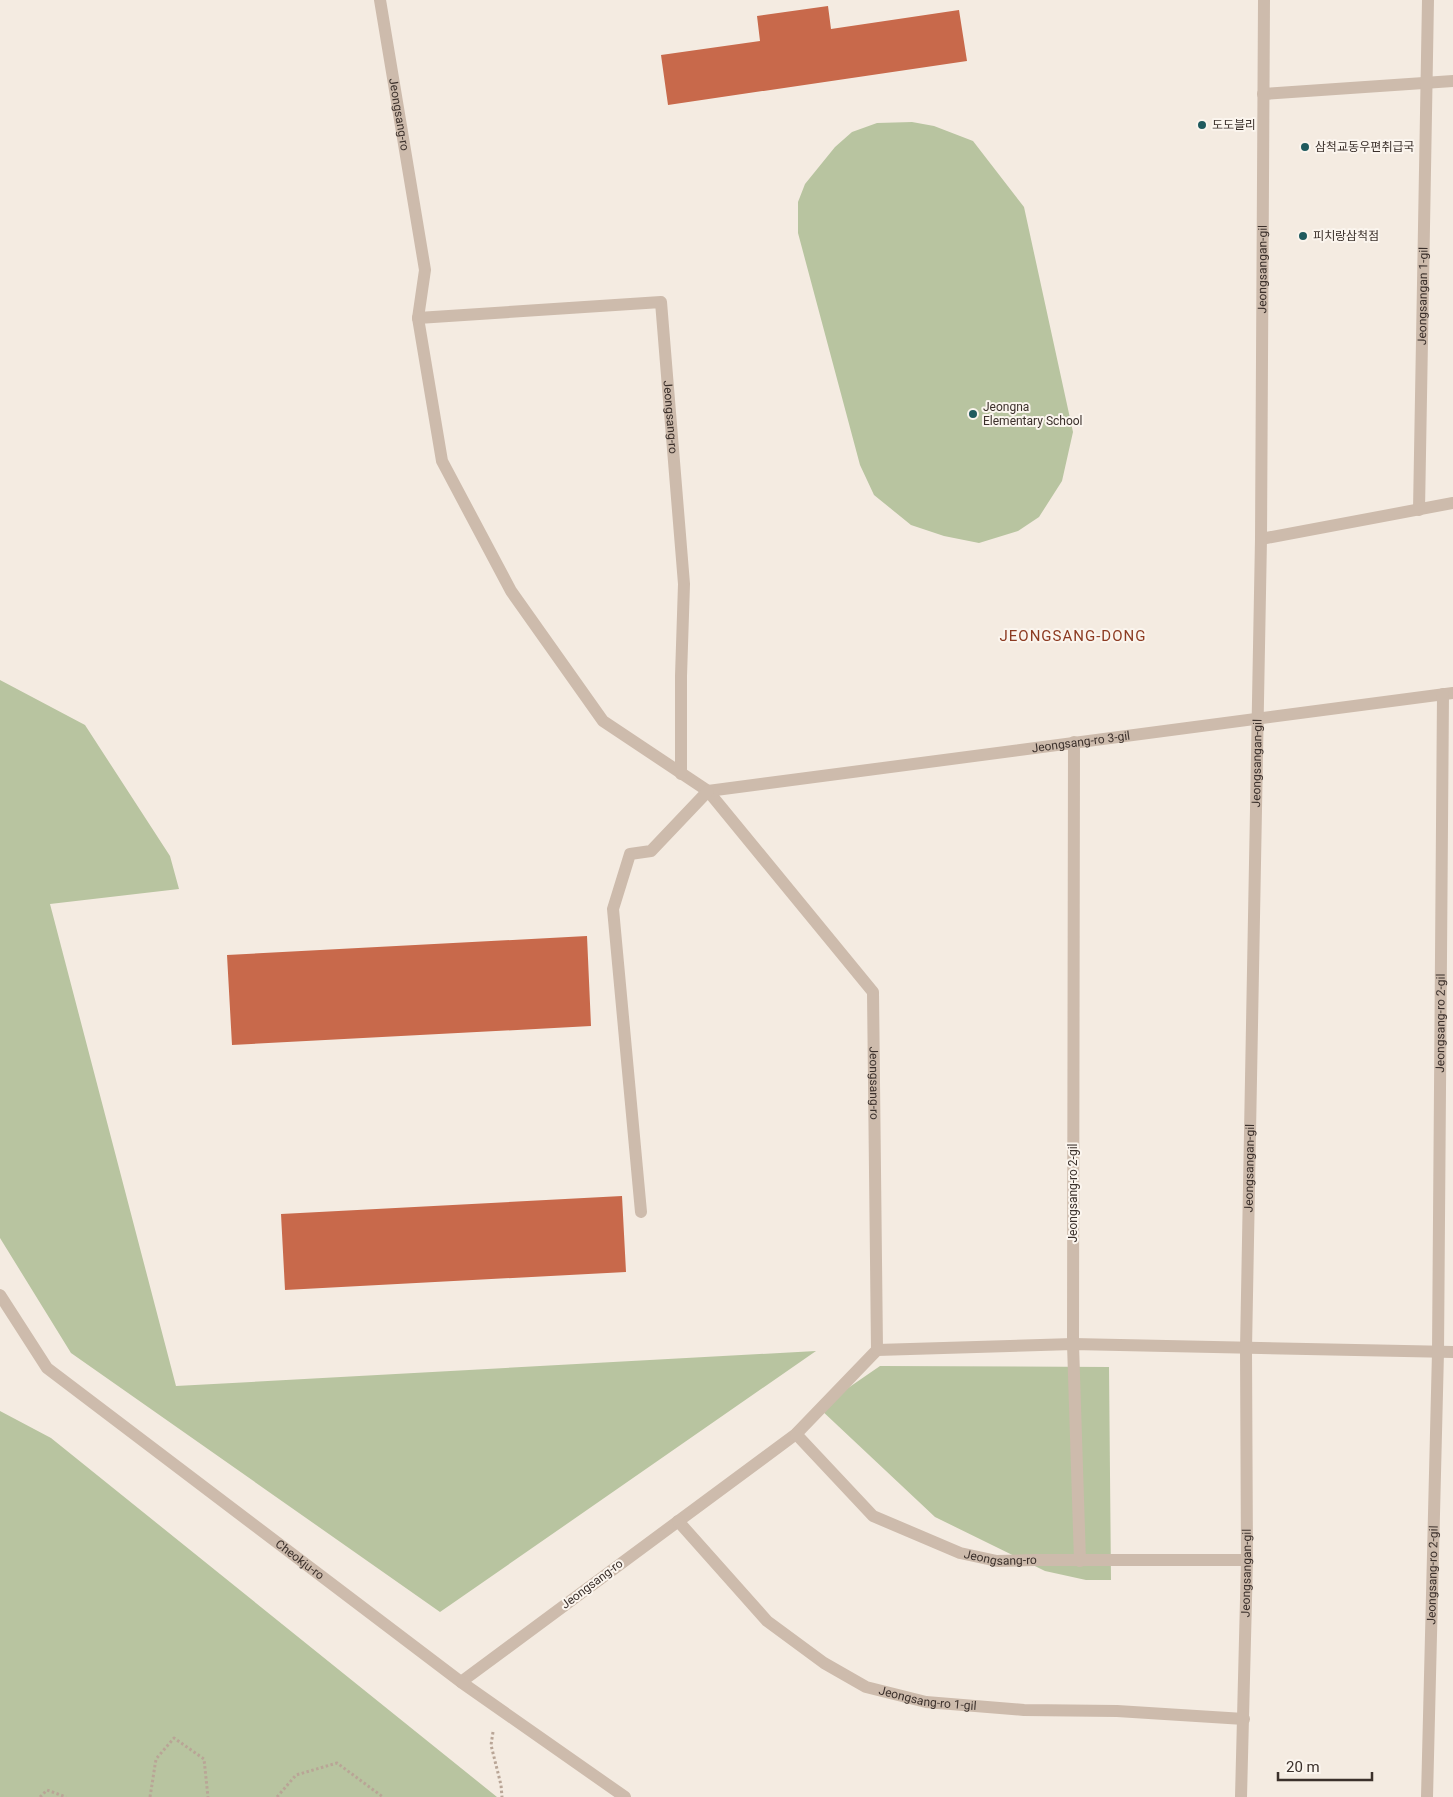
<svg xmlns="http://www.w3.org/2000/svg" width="1453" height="1797" viewBox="0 0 1453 1797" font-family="Roboto,'Noto Sans KR',sans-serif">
<rect width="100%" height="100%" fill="#f4ebe1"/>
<!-- green -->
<path fill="#b8c4a0" d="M912,122L934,126L973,141L1024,207L1073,432L1062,481L1039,517L1018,531L979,543L944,536L911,525L874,495L860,465L798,233V202L805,184L835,147L852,132L877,123Z
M0,680L85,725L170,856L179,889L50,904L176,1386L816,1351L440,1612L71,1353L0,1238Z
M880,1366L1109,1367L1111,1580H1086L1045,1571L935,1517L819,1408Z
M0,1411L51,1438L497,1797H0Z"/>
<!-- building -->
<path fill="#c8694b" d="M828,6L831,29L959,10L967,61L668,105L661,55L760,41L757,16Z
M587,936L591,1026L232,1045L227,955Z
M622,1196L626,1272L285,1290L281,1214Z"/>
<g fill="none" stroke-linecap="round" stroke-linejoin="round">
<!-- path -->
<path stroke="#b9a596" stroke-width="3" stroke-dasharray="2.5 2.5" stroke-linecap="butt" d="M493,1732L491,1745L501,1785L502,1797
M40,1797L47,1790L66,1797
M150,1797L156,1759L174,1738L204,1759L208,1797
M277,1797L296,1775L337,1763L383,1797"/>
<!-- minor -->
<g stroke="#cdbbac" stroke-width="12">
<path id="s1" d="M380,0L425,270L418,318L442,461L511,591L603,721L708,791L873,992L877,1350L796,1434L461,1682"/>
<path d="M1263,94L1453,81"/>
<path id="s2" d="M418,318L661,302L684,584L681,676V774"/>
<path id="s3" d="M1419,510L1428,0"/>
<path d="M1261,539L1453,503"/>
<path d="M1074,742L1073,1344L1080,1561"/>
<path id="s4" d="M708,791L1453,693"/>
<path d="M641,1212L613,909L630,854L651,851L708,791"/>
<path id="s5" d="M0,1295L47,1368L461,1682L625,1797"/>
<path d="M877,1350L1073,1344L1453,1352"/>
<path id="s6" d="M796,1434L873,1516L960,1553L997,1561L1035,1560H1247"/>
<path id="s7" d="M678,1521L767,1621L824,1663L866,1687L926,1702L1024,1710L1117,1711L1244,1719"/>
<path id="s8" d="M1241,1797L1247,1560L1246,1349L1261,539L1264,0"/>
<path id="s9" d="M1427,1797L1438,1352L1443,694"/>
</g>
</g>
<!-- markers -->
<g fill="#1f5a5e" stroke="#fbf5ee" stroke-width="2">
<circle cx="1202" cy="125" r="5"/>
<circle cx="1305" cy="147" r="5"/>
<circle cx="1303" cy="236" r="5"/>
<circle cx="973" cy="414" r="5"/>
</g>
<g text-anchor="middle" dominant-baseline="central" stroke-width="4" stroke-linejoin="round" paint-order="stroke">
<!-- street labels -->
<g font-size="12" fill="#3b302b" stroke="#fbf5ee">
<text stroke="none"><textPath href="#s1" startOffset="116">Jeongsang-ro</textPath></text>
<text stroke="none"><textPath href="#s8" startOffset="1528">Jeongsangan-gil</textPath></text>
<text stroke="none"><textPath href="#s3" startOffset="214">Jeongsangan 1-gil</textPath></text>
<text stroke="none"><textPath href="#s2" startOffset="359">Jeongsang-ro</textPath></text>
<text stroke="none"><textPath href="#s4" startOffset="376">Jeongsang-ro 3-gil</textPath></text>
<text stroke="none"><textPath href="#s8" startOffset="1034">Jeongsangan-gil</textPath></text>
<text stroke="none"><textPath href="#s9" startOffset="774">Jeongsang-ro 2-gil</textPath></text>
<text stroke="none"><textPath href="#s1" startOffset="1251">Jeongsang-ro</textPath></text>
<text stroke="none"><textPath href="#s8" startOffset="629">Jeongsangan-gil</textPath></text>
<text transform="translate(1073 1193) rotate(-90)">Jeongsang-ro 2-gil</text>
<text stroke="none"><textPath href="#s6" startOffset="248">Jeongsang-ro</textPath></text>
<text stroke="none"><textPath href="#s5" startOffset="404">Cheokju-ro</textPath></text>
<text stroke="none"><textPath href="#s8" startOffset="224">Jeongsangan-gil</textPath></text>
<text stroke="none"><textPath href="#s9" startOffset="222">Jeongsang-ro 2-gil</textPath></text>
<text transform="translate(592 1584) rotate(-37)">Jeongsang-ro</text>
<text stroke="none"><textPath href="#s7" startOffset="316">Jeongsang-ro 1-gil</textPath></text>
</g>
<!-- poi labels -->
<g font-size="12" fill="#3b302b" stroke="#fbf5ee" text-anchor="start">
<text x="1212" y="125">도도블리</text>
<text x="1315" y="147">삼척교동우편취급국</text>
<text x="1313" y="236">피치랑삼척점</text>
<text x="983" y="407">Jeongna<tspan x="983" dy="14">Elementary School</tspan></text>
</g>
<!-- quarter labels -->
<g font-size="15" letter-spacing="1" fill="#8c3b22" stroke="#fbf5ee">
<text x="1073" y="636">JEONGSANG-DONG</text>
</g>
</g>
<!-- scale -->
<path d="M1278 1772v8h94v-8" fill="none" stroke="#3b302b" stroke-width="2.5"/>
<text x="1286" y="1772" font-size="15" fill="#3b302b" stroke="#fbf5ee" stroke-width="4" paint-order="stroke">20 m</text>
</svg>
